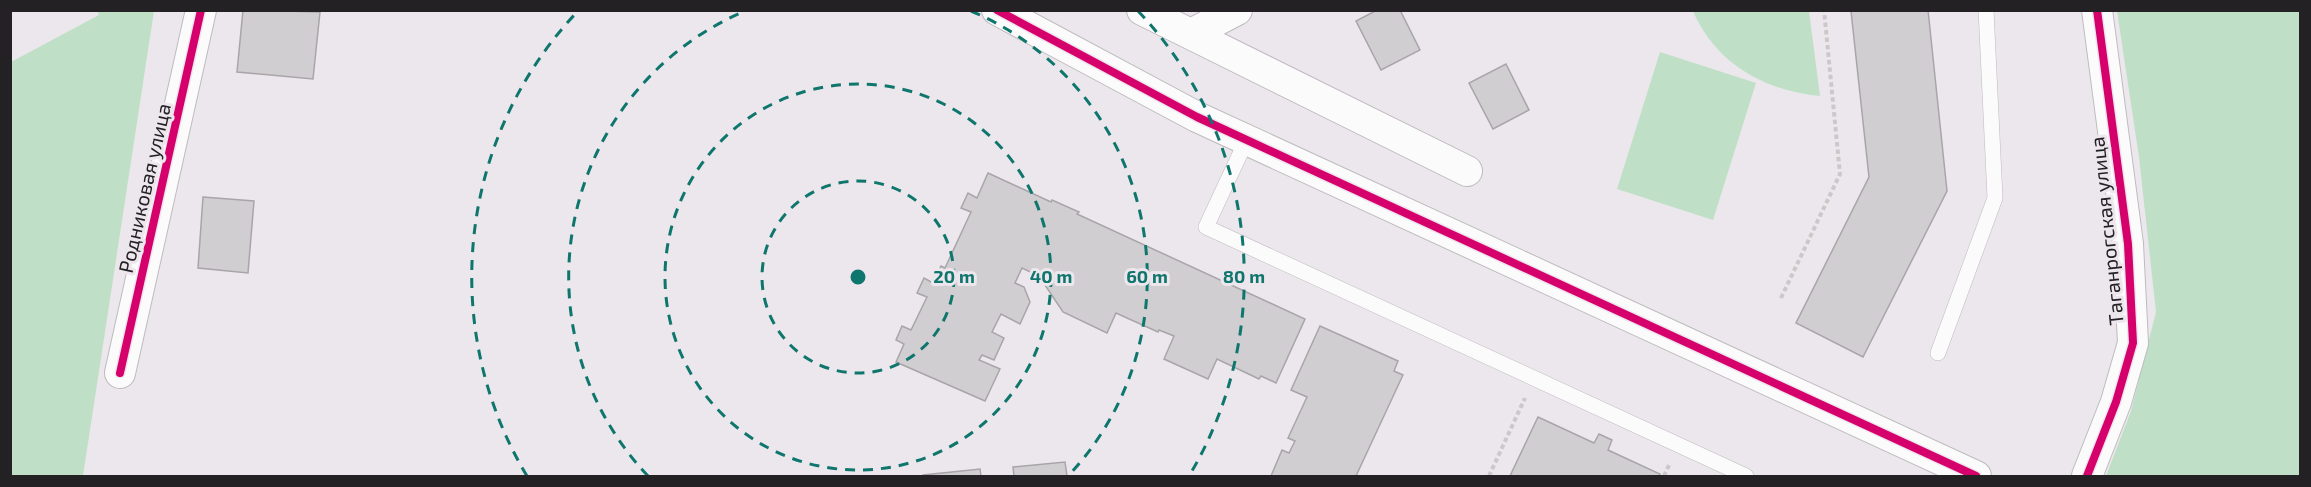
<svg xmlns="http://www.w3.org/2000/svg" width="2311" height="487" viewBox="0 0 2311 487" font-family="'Exo 2',sans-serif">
<rect width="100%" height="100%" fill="#ece7ec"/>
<!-- green -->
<path fill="#bfe0c6" d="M97,11H154L83,476H11V62L99,15Z
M1693,11H1809L1820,96C1765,91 1715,63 1693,11Z
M2117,11H2300V476H2106L2131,411L2156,312L2139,157Z
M1660,52L1756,83L1713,220L1617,189Z"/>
<!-- building -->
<path fill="#d1ced2" stroke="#a8a5a9" stroke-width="1.5" d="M243,10L320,12L313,79L237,72Z
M1377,10H1400L1420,50L1381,70L1356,21Z
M1928,10L1947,191L1863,357L1796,323L1869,177L1851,11Z
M1506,64L1529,110L1493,129L1469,83Z
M988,173L1051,202L1052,200L1079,212L1077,214L1305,319L1276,383L1261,376L1259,379L1217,359L1208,379L1164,359L1174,336L1159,330L1158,332L1116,313L1107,333L1063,312L1039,276L1022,268L1015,283L1024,287L1030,302L1020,324L1001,314L992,332L1004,338L994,360L982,355L979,360L1000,369L985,401L896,362L904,344L896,340L902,326L911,330L927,297L917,293L924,278L933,283L941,266L945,268L971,212L961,208L968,193L977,198Z
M203,197L254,201L248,273L198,268Z
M1320,326L1398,361L1394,371L1403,375L1356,476H1271L1282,450L1289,453L1295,441L1288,438L1307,397L1291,390Z
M1538,417L1594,443L1599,434L1612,440L1608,450L1660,474L1659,476H1510Z
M1065,462L1067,476H1014L1013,467Z
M980,469L981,476H923V475Z"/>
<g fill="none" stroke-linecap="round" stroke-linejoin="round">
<defs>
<path id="service" d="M1247,139L1206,227L1746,476
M1938,353L1995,198L1986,10"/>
<path id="minor" d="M997,10L1197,117L1976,476
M1142,10L1467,171
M1191,34L1237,10
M120,373L201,10
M2087,476L2116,402L2133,343L2128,244L2097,10"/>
</defs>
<!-- service casing -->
<use href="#service" stroke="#bebbbe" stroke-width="16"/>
<!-- minor casing -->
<use href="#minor" stroke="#bebbbe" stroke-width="32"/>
<!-- path -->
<path stroke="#cac9ca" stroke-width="4" stroke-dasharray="4.5 3" stroke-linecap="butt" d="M1781,298L1840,174L1824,10
M1489,476L1525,398
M1664,476L1669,465"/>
<!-- service -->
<use href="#service" stroke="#fcfbfc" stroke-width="15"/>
<!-- minor -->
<use href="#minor" stroke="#fcfbfc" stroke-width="30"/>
<defs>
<path id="cycleway" d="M997,10L1197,117L1976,476
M120,373L201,10
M2087,476L2116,402L2133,343L2128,244L2097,10"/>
</defs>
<!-- cycleway casing -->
<use href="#cycleway" stroke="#ede6ed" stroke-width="11"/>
<!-- cycleway -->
<use href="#cycleway" stroke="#d6006c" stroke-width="8"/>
</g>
<!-- distance rings -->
<g fill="none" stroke="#0f766e" stroke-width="3" stroke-dasharray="10 8">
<circle cx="858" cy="277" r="96"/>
<circle cx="858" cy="277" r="193"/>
<path d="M648 476A289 289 0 0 1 745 11M971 11A289 289 0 0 1 1068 476"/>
<path d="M527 476A386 386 0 0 1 578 11M1138 11A386 386 0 0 1 1189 476"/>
</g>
<g text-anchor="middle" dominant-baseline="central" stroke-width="6" stroke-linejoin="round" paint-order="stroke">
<!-- street labels -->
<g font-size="20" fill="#232123" stroke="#ede6ed">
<text transform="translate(144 188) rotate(-77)">Родниковая улица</text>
<text transform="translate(2106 231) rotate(-96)">Таганрогская улица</text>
</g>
</g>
<circle cx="858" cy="277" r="9" fill="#0f766e" stroke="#ede6ed" stroke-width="3"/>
<g font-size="18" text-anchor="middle" font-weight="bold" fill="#0f766e" stroke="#ede6ed" stroke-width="6" stroke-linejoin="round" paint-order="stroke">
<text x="954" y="283">20 m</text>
<text x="1051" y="283">40 m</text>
<text x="1147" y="283">60 m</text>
<text x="1244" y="283">80 m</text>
</g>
<!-- border -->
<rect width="2311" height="487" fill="none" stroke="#232123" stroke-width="24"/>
</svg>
